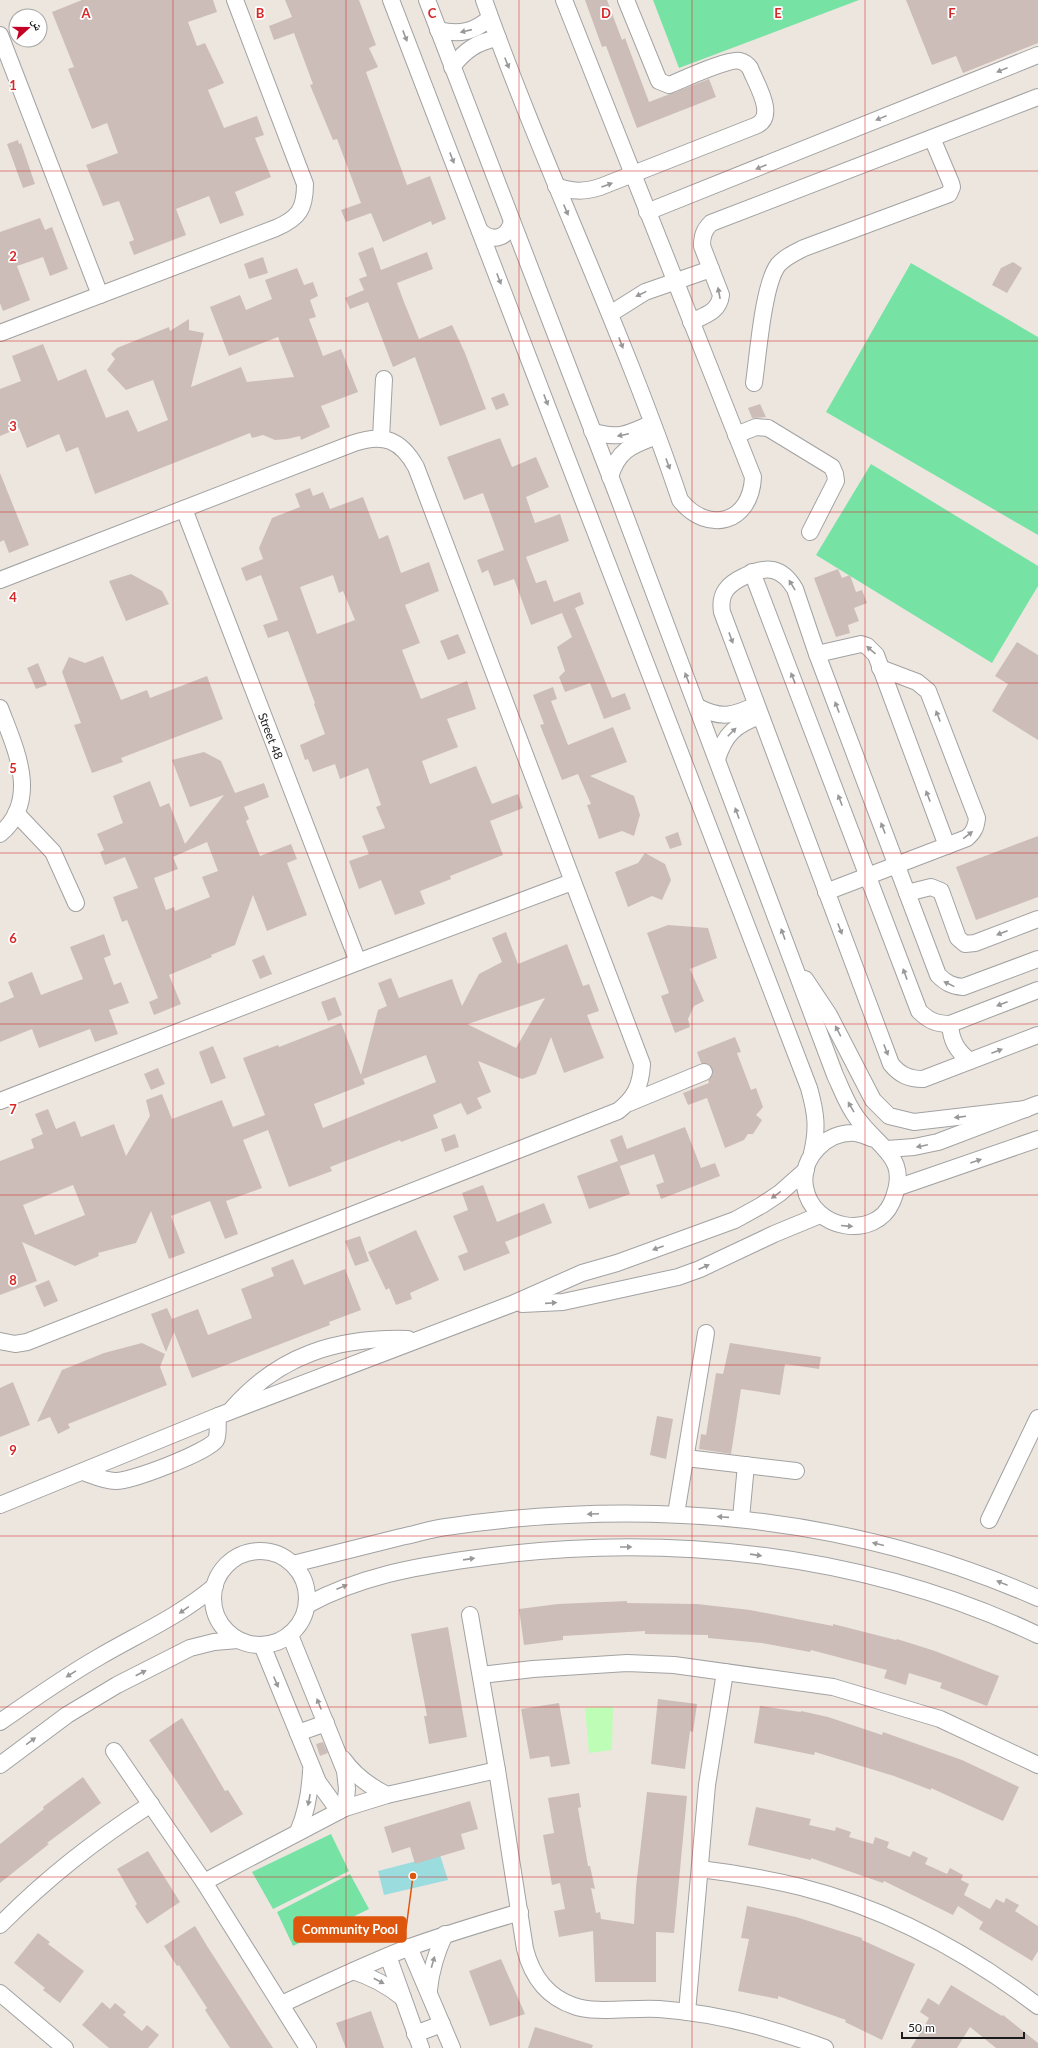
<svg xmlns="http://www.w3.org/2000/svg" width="1038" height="2048" viewBox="0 0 1038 2048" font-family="Lato,'Noto Naskh Arabic',sans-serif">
<rect width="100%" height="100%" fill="#ede6df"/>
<!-- park -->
<path fill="#befdb6" d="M613,1707L612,1750L589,1753L585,1708Z"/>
<!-- pitch -->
<path fill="#76e3a5" d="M653,0H859L679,68Z
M911,263L1038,337V535L826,412Z
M871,464L1038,566V586L992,663L816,555Z
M331,1834L349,1871L273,1909L252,1872Z
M350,1874L369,1909L293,1946L277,1912Z"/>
<!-- water -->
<path fill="#9bdcdf" d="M440,1855L448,1880L384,1895L378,1871Z"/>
<!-- building -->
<path fill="#cdbdb8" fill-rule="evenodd" d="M82,0H213L217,12L188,22L197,46L205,43L224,83L208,90L224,128L257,116L264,135L255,138L271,177L235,192L244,215L220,224L209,196L176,209L186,235L134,255L129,242L134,240L119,201L103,206L86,165L118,153L107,123L92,129L68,69L74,67L52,12Z
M285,0H359L376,45L369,48L378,67L366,72L407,185L430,176L446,219L432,225L431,221L383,242L371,213L346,222L341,210L361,203L337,139L333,140L310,85L313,84L294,33L274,40L269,26L292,17Z
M585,0H607L622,40L625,38L649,102L709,79L716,97L637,128L606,46L602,47Z
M906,0H1038V43L963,73L956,56L932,65Z
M18,140L19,144L21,143L35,184L23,188L7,144Z
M40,218L45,230L52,227L68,269L50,276L43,257L17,266L30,300L3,311L0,303V232Z
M373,247L381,270L427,252L433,269L397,283L404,302L419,339L452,325L465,353L486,409L440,426L415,357L393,367L368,302L350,309L345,298L364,290L359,279L367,276L358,253Z
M263,257L268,273L249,279L244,264Z
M1013,262L1022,268L1007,293L992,285L1001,268Z
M297,268L304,285L313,282L318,296L310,300L316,317L309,319L323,356L341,349L358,392L321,406L330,427L301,440L300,436L287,439L275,440L263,435L252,438L250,433L95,494L78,447L66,452L59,434L27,448L19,428L0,436V389L21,381L12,356L43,344L58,381L86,369L106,418L128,410L138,432L168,420L153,380L126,390L107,370L115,359L111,354L117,348L169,327L170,331L189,319V330L204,333L191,387L241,367L247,382L294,377L278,337L229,356L210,307L240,295L246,310L272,299L265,280Z
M504,393L509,405L496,410L491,398Z
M760,404L766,417L752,418L748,408Z
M500,438L512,467L536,457L549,487L526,497L535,523L560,514L569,541L526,557L536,583L546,580L554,602L580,592L584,604L575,608L612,698L625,693L631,709L604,719L590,683L565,692L559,677L565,671L557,647L572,637L562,613L531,625L514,579L494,586L488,570L482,573L477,560L504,550L483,493L464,500L447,457Z
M0,473L29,545L9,553L4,540L0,542Z
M310,488L313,496L323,492L330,509L363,497L379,539L388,535L401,573L429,562L439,591L405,605L420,643L402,650L421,699L467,681L476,709L447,719L458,747L422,761L430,784L476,766L492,804L518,794L523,808L490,821L503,855L450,876L451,879L420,891L425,904L395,915L381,880L359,889L349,861L369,854L362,836L385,828L376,807L381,805L368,768L340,779L335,764L313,772L308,759L305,760L300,745L325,734L314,704L315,703L288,631L268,638L263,625L278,620L261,575L246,581L241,568L263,559L259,548L272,518L300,507L295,494ZM333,575L339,593L343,591L355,620L317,634L300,587Z
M838,569L842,578L850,575L856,592L862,590L867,603L854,608L859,621L848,625L850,633L836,637L814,578Z
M131,574L162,591L169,604L126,621L109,581Z
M458,634L466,653L448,660L440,641Z
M1017,642L1038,655V740L992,711L1008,684L995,676Z
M103,656L121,700L147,690L150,698L207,676L223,719L121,758L123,762L92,773L74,725L81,723L62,672L69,657L85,663Z
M38,663L47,685L36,689L27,668Z
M553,687L557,699L551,701L568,745L613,727L627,762L590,776L634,796L640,815L634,836L622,831L599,839L587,805L591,804L578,774L562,780L540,725L544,724L533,695Z
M204,752L221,761L235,793L264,783L269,797L244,807L249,819L246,821L260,856L291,844L297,859L287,863L307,915L267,931L253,895L235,945L211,955L212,957L169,975L181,1004L154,1015L149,1002L158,998L127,920L122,922L113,897L138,888L125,857L105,865L100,852L104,850L97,834L123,823L113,796L150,781L160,807L169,803L185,844L224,795L190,807L172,760ZM207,842L218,871L202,877L210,897L175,911L174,907L166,910L154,878L178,869L173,857Z
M678,832L682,845L670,849L665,837Z
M1038,836V897L976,920L956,867Z
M645,853L665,864L671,880L662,900L652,896L628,907L615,872L638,863Z
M668,925L708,928L717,958L690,969L704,1001L694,1006L688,1019L690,1027L675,1033L661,996L669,993L647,933Z
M506,932L518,964L567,944L583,986L589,984L599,1011L587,1015L604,1058L564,1073L551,1037L536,1074L522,1079L478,1061L491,1092L477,1098L482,1108L467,1115L461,1103L433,1115L438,1128L401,1142L400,1140L330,1167L332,1171L289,1187L268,1130L243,1140L262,1188L226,1201L238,1234L225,1239L210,1201L171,1216L185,1253L169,1259L151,1211L136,1243L98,1253L99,1256L75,1266L22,1242L37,1281L0,1295V1161L34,1148L31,1139L43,1134L35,1114L48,1109L56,1129L75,1121L81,1137L114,1124L126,1156L150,1116L146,1100L162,1094L172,1119L222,1100L233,1127L265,1115L243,1058L278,1045L279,1047L341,1023L361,1075L378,1010L387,1006L378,983L391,978L399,998L452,979L462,1006L479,974L502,962L492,938ZM545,998L516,1048L467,1024H468ZM426,1055L436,1082L323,1128L314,1104L365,1084L363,1079ZM73,1185L85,1215L35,1235L23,1205Z
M104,934L111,955L104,958L114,985L121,982L129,1003L109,1010L118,1034L95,1042L90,1029L39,1048L32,1029L0,1042V1003L14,997L8,982L32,972L41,995L83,979L70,947Z
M264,955L272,974L260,979L252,960Z
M335,997L342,1015L328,1021L321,1002Z
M735,1037L741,1052L737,1053L751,1090L756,1088L763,1107L756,1115L762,1120L753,1134H748L744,1140L725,1148L707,1098L688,1105L683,1093L709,1083L708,1080L713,1074L710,1065L701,1063L697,1052Z
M213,1046L226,1078L211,1084L199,1052Z
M158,1068L165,1084L151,1090L144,1074Z
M685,1127L701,1168L715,1163L720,1176L661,1199L656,1185L664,1182L654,1154L620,1166L610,1140L622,1135L627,1149Z
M455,1134L459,1147L445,1152L441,1139Z
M618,1161L630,1194L589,1209L577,1176Z
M483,1185L497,1222L544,1203L552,1223L505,1242L510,1253L464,1271L458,1256L468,1252L453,1216L468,1210L462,1193Z
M416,1230L439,1280L410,1293L412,1299L396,1305L389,1288L386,1290L368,1252Z
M360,1236L369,1261L355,1266L345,1241Z
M293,1259L304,1285L345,1269L361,1310L329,1322L330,1325L192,1378L174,1332L166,1352L151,1314L167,1308L172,1319L198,1309L208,1335L252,1318L241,1289L274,1276L271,1268Z
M49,1280L58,1301L44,1307L35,1286Z
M142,1343L165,1354L160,1367L167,1385L68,1424L70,1428L58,1434L50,1417L37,1422L62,1370L104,1353Z
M730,1343L821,1357L819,1369L785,1364L780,1395L741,1389L731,1454L699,1449L701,1434L706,1435L716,1373L723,1374Z
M13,1382L30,1425L0,1437V1388Z
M657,1416L673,1419L666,1459L650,1455Z
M627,1601V1603L697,1604L750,1610L833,1626V1624L896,1640L897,1639L935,1651L999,1676L987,1706L940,1688L942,1683L909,1673L906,1685L884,1678L887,1670L811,1650L810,1652L762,1643L708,1638V1635L645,1634V1631L563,1636V1640L524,1645L519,1609L558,1604Z
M448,1627L467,1737L429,1744L424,1716H427L411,1634Z
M658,1699L697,1704L693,1732L690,1731L685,1769L651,1764Z
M559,1703L570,1764L551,1767L549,1756L530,1759L521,1709Z
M760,1706L801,1712V1711L828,1717L882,1735L883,1732L962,1760L1019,1787L1003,1821L931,1788V1790L894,1776L815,1752L814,1755L754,1743Z
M182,1718L225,1791L228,1790L243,1814L211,1833L149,1740Z
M323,1742L328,1753L320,1756L316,1744Z
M83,1777L101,1803L47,1843L49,1844L0,1883V1844L44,1809L43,1807Z
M647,1792L687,1796L674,1933L656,1932V1982H595L593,1931L559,1937L554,1911L565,1909L560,1883L552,1885L543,1835L554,1833L548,1798L579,1793L581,1807L578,1808L588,1866H590L595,1889L591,1888L596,1913L600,1912L601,1919L634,1924L636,1887Z
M470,1801L478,1829L461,1834L465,1849L415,1864L410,1847L392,1853L384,1827Z
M756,1807L811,1819L809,1825L835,1831L836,1827L851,1832L849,1837L873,1844L875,1837L889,1842L887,1848L910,1857L913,1851L928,1858L925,1864L947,1874L950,1868L963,1875L961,1880L969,1884L964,1895L990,1909L996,1899L1004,1903L1006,1898L1019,1905L1015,1911L1038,1926V1951L1032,1961L979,1929L983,1922L958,1906L953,1915L884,1881L883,1883L811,1858V1860L748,1845Z
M148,1851L180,1902L147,1924L135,1906L137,1904L117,1869Z
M747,1906L796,1917L862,1938V1940L915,1964L882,2040L845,2022L846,2020L778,1996V1999L738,1991L749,1939L741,1938Z
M195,1926L207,1946L273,2048H230L205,2010L207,2008L179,1965L177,1966L164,1946Z
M38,1933L50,1942L48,1944L84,1971L60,2003L43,1990L45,1988L14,1963Z
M501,1959L525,2014L490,2026L469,1971Z
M951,1985L1002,2016L1003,2015L1038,2043V2048H996L970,2027L957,2048H911L929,2018L920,2012L928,1998L939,2005Z
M102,2002L110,2009L115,2003L126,2012L123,2015L142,2031L147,2025L159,2035L148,2048H109L82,2025Z
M371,2011L384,2048H346L336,2023Z
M535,2027L593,2045L592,2048H528Z"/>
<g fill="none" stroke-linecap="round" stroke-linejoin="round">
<defs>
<g id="minor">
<path d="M391,0L809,1088C816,1113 818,1128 812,1153"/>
<path d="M427,0L617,494L835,1075C842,1090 847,1105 857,1118C880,1150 911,1157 892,1202C875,1241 812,1230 805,1187C800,1157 827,1131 856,1133C862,1134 868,1137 874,1139"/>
<path d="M484,0C544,169 623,330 680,500C708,535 751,523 753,477L564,0"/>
<path d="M438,30C460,35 474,32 490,18"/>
<path d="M0,35L100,295"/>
<path d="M452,67C465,50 477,42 498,38"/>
<path d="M556,186C572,192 584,192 600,187L755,126C778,117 756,84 750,68C747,64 745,62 740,61C729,58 682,80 669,85L659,81L626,0"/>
<path d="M647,212L1038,55"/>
<path d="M480,231C493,243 508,238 512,221"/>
<path d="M610,314L645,292L711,269"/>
<path d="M691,322C705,315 719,312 721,295L702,246C702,236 704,230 711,223L1038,97"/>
<path d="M0,333L276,228C299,218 305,209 305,184L235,0"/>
<path d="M754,383C758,356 763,285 778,265C785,257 794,253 804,248L949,194L952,187L951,183L932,138"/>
<path d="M592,431C617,440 629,434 652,423"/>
<path d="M736,435L756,427L768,428L832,467L835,474L836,481L810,532"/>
<path d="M381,438L384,379"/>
<path d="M610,477C618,449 633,445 657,436"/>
<path id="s1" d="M184,509L358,962"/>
<path d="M752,572L919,1011C929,1021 937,1024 950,1024L1038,990"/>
<path d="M0,580L354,443C384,433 401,440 416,467L642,1064C641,1085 635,1098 618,1111L27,1342L15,1344L0,1341"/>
<path d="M817,654L861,644L867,646L876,655L947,846"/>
<path d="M698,707C721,719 733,716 756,705"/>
<path d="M0,708C15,748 41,799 0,834"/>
<path d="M717,759C725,734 735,725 760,716"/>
<path d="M16,813L53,852L76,903"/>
<path d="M826,892L967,838C974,832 976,827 977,818L928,691L917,682L880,668"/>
<path d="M907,893L931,887L941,891L958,938L965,944L975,943L1038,919"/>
<path d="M1038,959L963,987C952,986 946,983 938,975L817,654L795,589C782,567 767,565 745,576C728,584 719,593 722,612L891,1064C900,1075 909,1079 923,1079L1038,1035"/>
<path d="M805,979L829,1015L873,1100L889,1116L914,1122L1026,1109"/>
<path d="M950,1024C951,1041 957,1051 970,1061"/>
<path d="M0,1101L358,962L572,882"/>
<path d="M629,1103L704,1072"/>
<path d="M887,1149L914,1147L938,1142L1038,1104"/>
<path d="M899,1187L1038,1139"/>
<path d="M522,1304L563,1302L678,1277L700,1269L774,1234L820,1215"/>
<path d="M232,1409C279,1355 337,1337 408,1339"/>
<path d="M686,1458L796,1471"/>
<path d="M83,1472C92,1475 105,1481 115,1481C130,1482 208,1452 216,1440C219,1434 217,1422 218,1416"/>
<path d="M0,1505L218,1416L512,1304L582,1273L617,1263L735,1220L762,1205L780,1193L806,1170"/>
<path d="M676,1514L706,1333"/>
<path d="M741,1518L746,1465"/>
<path d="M989,1520L1038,1418"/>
<circle cx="260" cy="1598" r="47"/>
<path d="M293,1564C329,1555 365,1546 401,1537C416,1534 431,1529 446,1527C648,1497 850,1515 1038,1598"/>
<path d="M307,1605C358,1577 413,1567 470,1559C660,1531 863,1552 1038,1635"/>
<path d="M470,1615L497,1770L525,1949C532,1976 547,1997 574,2006C595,2014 635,2007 659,2009C717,2013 772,2028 825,2048"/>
<path d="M290,1635L345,1771L347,1789L345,1808"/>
<path d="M262,1645L318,1782L339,1811"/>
<path d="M481,1675L533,1669L627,1663L674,1665L833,1687L940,1719L1038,1765"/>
<path d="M0,1722C32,1700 64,1677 99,1657C140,1633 178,1617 215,1586"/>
<path d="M298,1733L326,1723"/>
<path d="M114,1751L204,1882L308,2048"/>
<path d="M343,1759C355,1776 369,1786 387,1795"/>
<path d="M0,1765L67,1715L117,1685L190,1648L214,1642L238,1640"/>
<path d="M298,1832C307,1811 310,1793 311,1771"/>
<path d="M700,1869C734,1873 768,1879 801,1887C888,1909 967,1952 1038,2006"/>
<path d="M204,1882L345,1808L387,1795L497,1770"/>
<path d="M0,1925C48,1877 94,1841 151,1804"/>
<path d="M409,1947L452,2048"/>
<path d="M388,1956L421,2048"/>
<path d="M353,1971C372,1977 387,1985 403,1998"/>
<path d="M429,1990C431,1969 436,1953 445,1934"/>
<path d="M0,1993L65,2048"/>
<path d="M282,2004C324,1984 366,1964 410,1947C446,1934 483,1923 520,1912"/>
<path d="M687,2012L707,1785L725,1672"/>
<path d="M415,2034L442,2024"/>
</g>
</defs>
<!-- minor casing -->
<use href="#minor" stroke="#a2a2a2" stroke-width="18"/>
<!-- minor -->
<use href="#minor" stroke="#fff" stroke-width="16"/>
</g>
<!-- one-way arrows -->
<defs><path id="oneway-solid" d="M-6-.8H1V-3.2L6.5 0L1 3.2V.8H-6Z"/></defs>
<g fill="#989898">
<use href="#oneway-solid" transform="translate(466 31) rotate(167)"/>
<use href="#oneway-solid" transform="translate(405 36) rotate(69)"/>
<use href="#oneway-solid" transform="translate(507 63) rotate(68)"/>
<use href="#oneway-solid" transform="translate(1002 70) rotate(158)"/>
<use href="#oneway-solid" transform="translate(881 118) rotate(158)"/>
<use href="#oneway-solid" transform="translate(452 158) rotate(69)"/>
<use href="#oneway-solid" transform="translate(761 167) rotate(158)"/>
<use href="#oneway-solid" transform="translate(607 185) rotate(-20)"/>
<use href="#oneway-solid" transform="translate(566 210) rotate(67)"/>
<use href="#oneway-solid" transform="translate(499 279) rotate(69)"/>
<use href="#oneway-solid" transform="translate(719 293) rotate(-101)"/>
<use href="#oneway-solid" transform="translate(641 294) rotate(154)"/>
<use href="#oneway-solid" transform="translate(621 343) rotate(69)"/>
<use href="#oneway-solid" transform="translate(546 400) rotate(69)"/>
<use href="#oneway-solid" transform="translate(623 435) rotate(168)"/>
<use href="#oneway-solid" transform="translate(668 464) rotate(70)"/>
<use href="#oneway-solid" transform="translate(792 585) rotate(-121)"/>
<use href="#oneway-solid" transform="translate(731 638) rotate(70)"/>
<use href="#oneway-solid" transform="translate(871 650) rotate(-139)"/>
<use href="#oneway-solid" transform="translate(687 678) rotate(-111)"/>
<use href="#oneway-solid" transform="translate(793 678) rotate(-111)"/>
<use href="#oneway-solid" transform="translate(837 707) rotate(-111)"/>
<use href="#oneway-solid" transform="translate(938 716) rotate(-111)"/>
<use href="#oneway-solid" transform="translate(732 732) rotate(-45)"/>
<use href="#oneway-solid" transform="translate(928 796) rotate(-111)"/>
<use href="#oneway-solid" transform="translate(840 800) rotate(-111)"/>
<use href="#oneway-solid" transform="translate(737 813) rotate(-110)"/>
<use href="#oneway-solid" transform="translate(883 828) rotate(-111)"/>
<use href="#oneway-solid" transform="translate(968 835) rotate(-37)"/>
<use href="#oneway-solid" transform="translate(840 929) rotate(69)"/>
<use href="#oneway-solid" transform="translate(1002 933) rotate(159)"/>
<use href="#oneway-solid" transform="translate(783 934) rotate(-110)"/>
<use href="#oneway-solid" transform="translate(905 974) rotate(-110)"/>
<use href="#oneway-solid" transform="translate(949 984) rotate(-154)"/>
<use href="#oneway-solid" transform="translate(1002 1004) rotate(159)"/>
<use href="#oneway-solid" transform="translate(838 1031) rotate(-118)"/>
<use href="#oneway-solid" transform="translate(886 1050) rotate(69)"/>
<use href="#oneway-solid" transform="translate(997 1051) rotate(-21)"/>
<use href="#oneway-solid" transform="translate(851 1107) rotate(-120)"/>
<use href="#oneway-solid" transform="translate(960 1117) rotate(173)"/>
<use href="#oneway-solid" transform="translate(922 1146) rotate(168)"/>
<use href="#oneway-solid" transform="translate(976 1161) rotate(-19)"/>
<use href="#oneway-solid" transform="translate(776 1195) rotate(144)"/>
<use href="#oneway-solid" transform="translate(847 1226) rotate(5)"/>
<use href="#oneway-solid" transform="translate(658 1248) rotate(160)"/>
<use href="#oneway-solid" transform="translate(704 1267) rotate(-24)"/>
<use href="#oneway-solid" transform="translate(551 1303) rotate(-4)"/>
<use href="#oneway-solid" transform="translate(593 1514) rotate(177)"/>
<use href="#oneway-solid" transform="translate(723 1517) rotate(-176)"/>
<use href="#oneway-solid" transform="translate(878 1544) rotate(-166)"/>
<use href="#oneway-solid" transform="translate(626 1547)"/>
<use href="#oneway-solid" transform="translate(756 1555) rotate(8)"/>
<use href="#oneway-solid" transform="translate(469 1559) rotate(-8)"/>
<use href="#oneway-solid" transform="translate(1002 1583) rotate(-158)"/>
<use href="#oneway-solid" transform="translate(342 1587) rotate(-22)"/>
<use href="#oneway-solid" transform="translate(184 1610) rotate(145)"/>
<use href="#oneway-solid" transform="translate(141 1673) rotate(-27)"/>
<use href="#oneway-solid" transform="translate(71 1674) rotate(148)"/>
<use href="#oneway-solid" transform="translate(276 1682) rotate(67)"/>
<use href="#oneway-solid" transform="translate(319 1704) rotate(-112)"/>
<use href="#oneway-solid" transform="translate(31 1741) rotate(-36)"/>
<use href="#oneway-solid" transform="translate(309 1800) rotate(101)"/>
<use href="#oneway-solid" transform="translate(433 1962) rotate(-74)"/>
<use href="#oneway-solid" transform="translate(379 1981) rotate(28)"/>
</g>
<!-- grid -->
<path fill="none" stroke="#d62828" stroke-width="1" stroke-opacity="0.55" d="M173,0V2048M346,0V2048M519,0V2048M692,0V2048M865,0V2048M0,171H1038M0,341H1038M0,512H1038M0,683H1038M0,853H1038M0,1024H1038M0,1195H1038M0,1365H1038M0,1536H1038M0,1707H1038M0,1877H1038"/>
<g text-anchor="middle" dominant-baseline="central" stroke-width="3.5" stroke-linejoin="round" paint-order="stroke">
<!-- street labels -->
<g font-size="12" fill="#1b1b1b" stroke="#fff">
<text stroke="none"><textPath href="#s1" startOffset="243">Street 48</textPath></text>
</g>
</g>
<g font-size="13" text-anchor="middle" font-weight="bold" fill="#d62828" stroke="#fff" stroke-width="3.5" stroke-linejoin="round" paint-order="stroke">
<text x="86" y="18">A</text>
<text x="260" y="18">B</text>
<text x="432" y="18">C</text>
<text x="606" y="18">D</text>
<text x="778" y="18">E</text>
<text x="952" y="18">F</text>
<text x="13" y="90">1</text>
<text x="13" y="261">2</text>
<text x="13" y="431">3</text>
<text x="13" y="602">4</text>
<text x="13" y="773">5</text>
<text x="13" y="943">6</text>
<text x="13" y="1114">7</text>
<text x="13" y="1285">8</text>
<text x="13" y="1455">9</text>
</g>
<!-- callouts -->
<path fill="none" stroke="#de560d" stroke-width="1.5" d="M413 1876L406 1929"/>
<circle fill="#de560d" stroke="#fff" stroke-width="1.5" cx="413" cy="1876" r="4"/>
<rect fill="#de560d" stroke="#de560d" stroke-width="1.5" x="294" y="1917" width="112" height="25" rx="4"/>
<g font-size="13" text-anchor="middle" font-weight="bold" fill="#fff">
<text x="350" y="1934">Community Pool</text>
</g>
<!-- north arrow -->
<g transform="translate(28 28) rotate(69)"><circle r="19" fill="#ffffff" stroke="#a4a4a4"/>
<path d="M0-3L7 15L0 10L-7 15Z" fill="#c50025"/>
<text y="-6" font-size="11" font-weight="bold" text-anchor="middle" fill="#1b1b1b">ش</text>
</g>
<!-- scale -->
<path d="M902 2032v6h122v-6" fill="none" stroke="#1b1b1b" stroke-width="2"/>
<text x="908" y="2032" font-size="12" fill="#1b1b1b" stroke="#ffffff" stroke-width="3" paint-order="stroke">50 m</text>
</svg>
